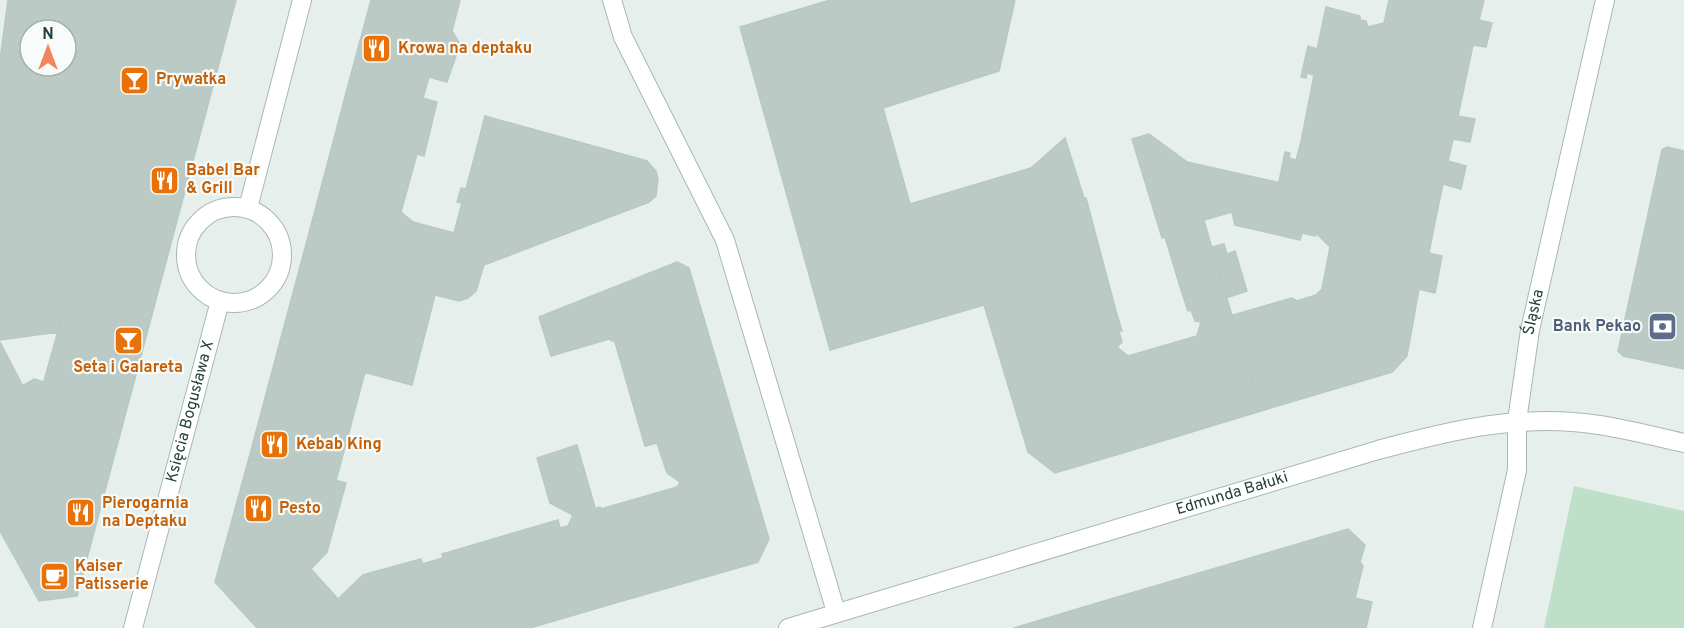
<svg xmlns="http://www.w3.org/2000/svg" width="1684" height="628" viewBox="0 0 1684 628" font-family="Overpass,sans-serif">
<rect width="100%" height="100%" fill="#e6efeb"/>
<!-- green -->
<path fill="#bfe0c8" d="M1574,486L1684,511V628H1544Z"/>
<!-- building -->
<path fill="#bbcac4" stroke="#b8c9c2" stroke-width="1.5" fill-rule="evenodd" d="M8,0H236L154,307L71,284L58,332L0,340V60ZM30,30H66V66H30Z
M371,0H460L452,31L460,44L447,82L429,77L423,98L350,78Z
M830,0H1015L999,71L883,108L910,204L1031,168L1116,455L1055,473L1028,452L984,305L830,350L740,27Z
M1389,0H1484L1479,20L1492,23L1486,47L1473,45L1465,83L1317,50L1326,7L1360,16V20L1366,21L1368,27L1384,23Z
M1308,46L1317,49V50L1465,83L1458,116L1475,119L1470,142L1453,139L1448,161L1466,166L1461,189L1443,184L1436,217L1279,182L1285,152L1290,153L1289,158L1296,160L1301,142L1314,75L1307,73L1306,78L1301,77Z
M350,78L437,102L424,156L417,154L401,212L413,222L407,243L313,218Z
M485,116L647,161L656,171L658,179L656,196L649,202L484,265L407,243L413,222L454,233L462,203L457,202L461,188L466,189Z
M1149,134L1187,162L1221,279L1181,290L1165,237L1162,238L1132,139Z
M1065,138L1084,198H1086L1116,311L1077,323L1031,168Z
M1667,147L1684,151V369L1623,356L1618,351L1662,150Z
M1187,162L1348,198L1330,247L1317,234L1315,236L1302,233L1300,240L1235,225L1232,212L1204,220Z
M1348,198L1436,217L1429,253L1442,256L1435,293L1419,289L1407,356L1392,372L1261,411L1233,315L1292,298L1297,301L1316,295L1322,289L1330,247Z
M313,218L484,265L476,291L468,298L459,301L435,295L412,385L278,349Z
M1224,244L1227,254L1235,251L1247,291L1226,298L1212,247Z
M677,262L689,268L769,539L758,562L622,601L595,509L600,507L601,509L677,487L680,482L667,473L657,443L645,446L615,342L609,339L551,356L539,317Z
M1221,279L1261,411L1116,455L1077,323L1116,311L1122,331H1119L1122,342L1117,347L1128,356L1197,336L1201,322L1195,321L1191,310L1188,311L1181,290Z
M71,284L154,307L77,596L39,601L0,531V342L25,390L22,400L29,412L47,407L49,395L43,385Z
M278,349L365,372L336,481L249,458Z
M34,379L44,382L43,385L49,395L47,407L29,412L22,400L25,390L22,386Z
M577,445L622,601L530,628H441L422,564L443,558L442,554L558,520L560,528L568,526L573,515L550,503L537,458Z
M249,458L346,483L327,552L311,569L338,599L363,575L421,559L441,628H257L215,582Z
M1348,529L1365,545L1360,562L1363,566L1355,598L1372,602L1366,628H1123L1114,598Z
M1114,598L1123,628H1014Z"/>
<g fill="none" stroke-linecap="round" stroke-linejoin="round">
<defs>
<g id="minor">
<path d="M612,0L623,37L725,240L836,612"/>
<circle cx="234" cy="255" r="48"/>
<path d="M248,208L302,0"/>
<path id="s1" d="M133,628L220,301"/>
<path id="s2" d="M788,628L1378,450C1452,430 1521,413 1599,425C1627,429 1656,437 1684,443"/>
<path id="s3" d="M1482,628L1517,470V421L1530,330L1605,0"/>
</g>
</defs>
<!-- minor casing -->
<use href="#minor" stroke="#a8b8b2" stroke-width="20"/>
<!-- minor -->
<use href="#minor" stroke="#fff" stroke-width="18"/>
</g>
<!-- icons -->
<defs>
<symbol id="restaurant-square" viewBox="-11 -11 22 22"><rect x="-9" y="-9" width="18" height="18" rx="4" fill="#e8710a" stroke="#f7fbf9"/><path d="M-5-6h1v4h1v-4h1v4h1v-4h1v5L-1.5 .5V6h-2V.5L-5-1ZM5-6V6H3V1.5H1.5Q1.5-4 5-6Z" fill="#fff"/></symbol>
<symbol id="bar-square" viewBox="-11 -11 22 22"><rect x="-9" y="-9" width="18" height="18" rx="4" fill="#e8710a" stroke="#f7fbf9"/><path d="M-6-5H6L.8 .8V4.5H3.5V6h-7V4.5H-.8V.8Z" fill="#fff"/></symbol>
<symbol id="bank-square" viewBox="-11 -11 22 22"><rect x="-9" y="-9" width="18" height="18" rx="4" fill="#5c6f8a" stroke="#f7fbf9"/><path d="M-6-4H6V4H-6ZM0-2.3a2.3 2.3 0 1 0 0 4.6a2.3 2.3 0 1 0 0-4.6Z" fill="#fff"/></symbol>
<symbol id="cafe-square" viewBox="-11 -11 22 22"><rect x="-9" y="-9" width="18" height="18" rx="4" fill="#e8710a" stroke="#f7fbf9"/><path d="M-5.5-4.5H6V0H3Q3 3.5 0 3.5H-2.5Q-5.5 3.5-5.5 0ZM3-3.2v2h1.7v-2ZM-6 4.5H4V6H-6Z" fill="#fff"/></symbol>
</defs>
<g fill-rule="evenodd">
<use href="#restaurant-square" x="360" y="32" width="33" height="33"/>
<use href="#bar-square" x="118" y="64" width="33" height="33"/>
<use href="#restaurant-square" x="148" y="164" width="33" height="33"/>
<use href="#bank-square" x="1646" y="310" width="33" height="33"/>
<use href="#bar-square" x="112" y="324" width="33" height="33"/>
<use href="#restaurant-square" x="258" y="428" width="33" height="33"/>
<use href="#restaurant-square" x="242" y="492" width="33" height="33"/>
<use href="#restaurant-square" x="64" y="496" width="33" height="33"/>
<use href="#cafe-square" x="38" y="560" width="33" height="33"/>
</g>
<g text-anchor="middle" dominant-baseline="central" stroke-width="4.5" stroke-linejoin="round" paint-order="stroke">
<!-- food labels -->
<g font-size="16" font-weight="bold" fill="#c56008" stroke="#f7fbf9" text-anchor="start">
<text x="398" y="49">Krowa na deptaku</text>
<text x="156" y="80">Prywatka</text>
<text x="186" y="171">Babel Bar<tspan x="186" dy="18">&amp; Grill</tspan></text>
<text x="128" y="368" text-anchor="middle">Seta i Galareta</text>
<text x="296" y="445">Kebab King</text>
<text x="102" y="504">Pierogarnia<tspan x="102" dy="18">na Deptaku</tspan></text>
<text x="279" y="509">Pesto</text>
<text x="75" y="567">Kaiser<tspan x="75" dy="18">Patisserie</tspan></text>
</g>
<!-- street labels -->
<g font-size="16" fill="#24423a" stroke="#f7fbf9">
<text stroke="none"><textPath href="#s3" startOffset="321">Śląska</textPath></text>
<text stroke="none"><textPath href="#s1" startOffset="224">Księcia Bogusława X</textPath></text>
<text stroke="none"><textPath href="#s2" startOffset="464">Edmunda Bałuki</textPath></text>
</g>
<!-- service labels -->
<g font-size="16" font-weight="bold" fill="#4e5e75" stroke="#f7fbf9" text-anchor="end">
<text x="1641" y="327">Bank Pekao</text>
</g>
</g>
<!-- north arrow -->
<g transform="translate(48 48)"><circle r="28" fill="#f7fbf9" stroke="#a3b1ad" stroke-width="1.5"/>
<path d="M0-4.5L10 22L0 15L-10 22Z" fill="#f4845f"/>
<text y="-9" font-size="16" font-weight="bold" text-anchor="middle" fill="#24423a">N</text>
</g>
</svg>
